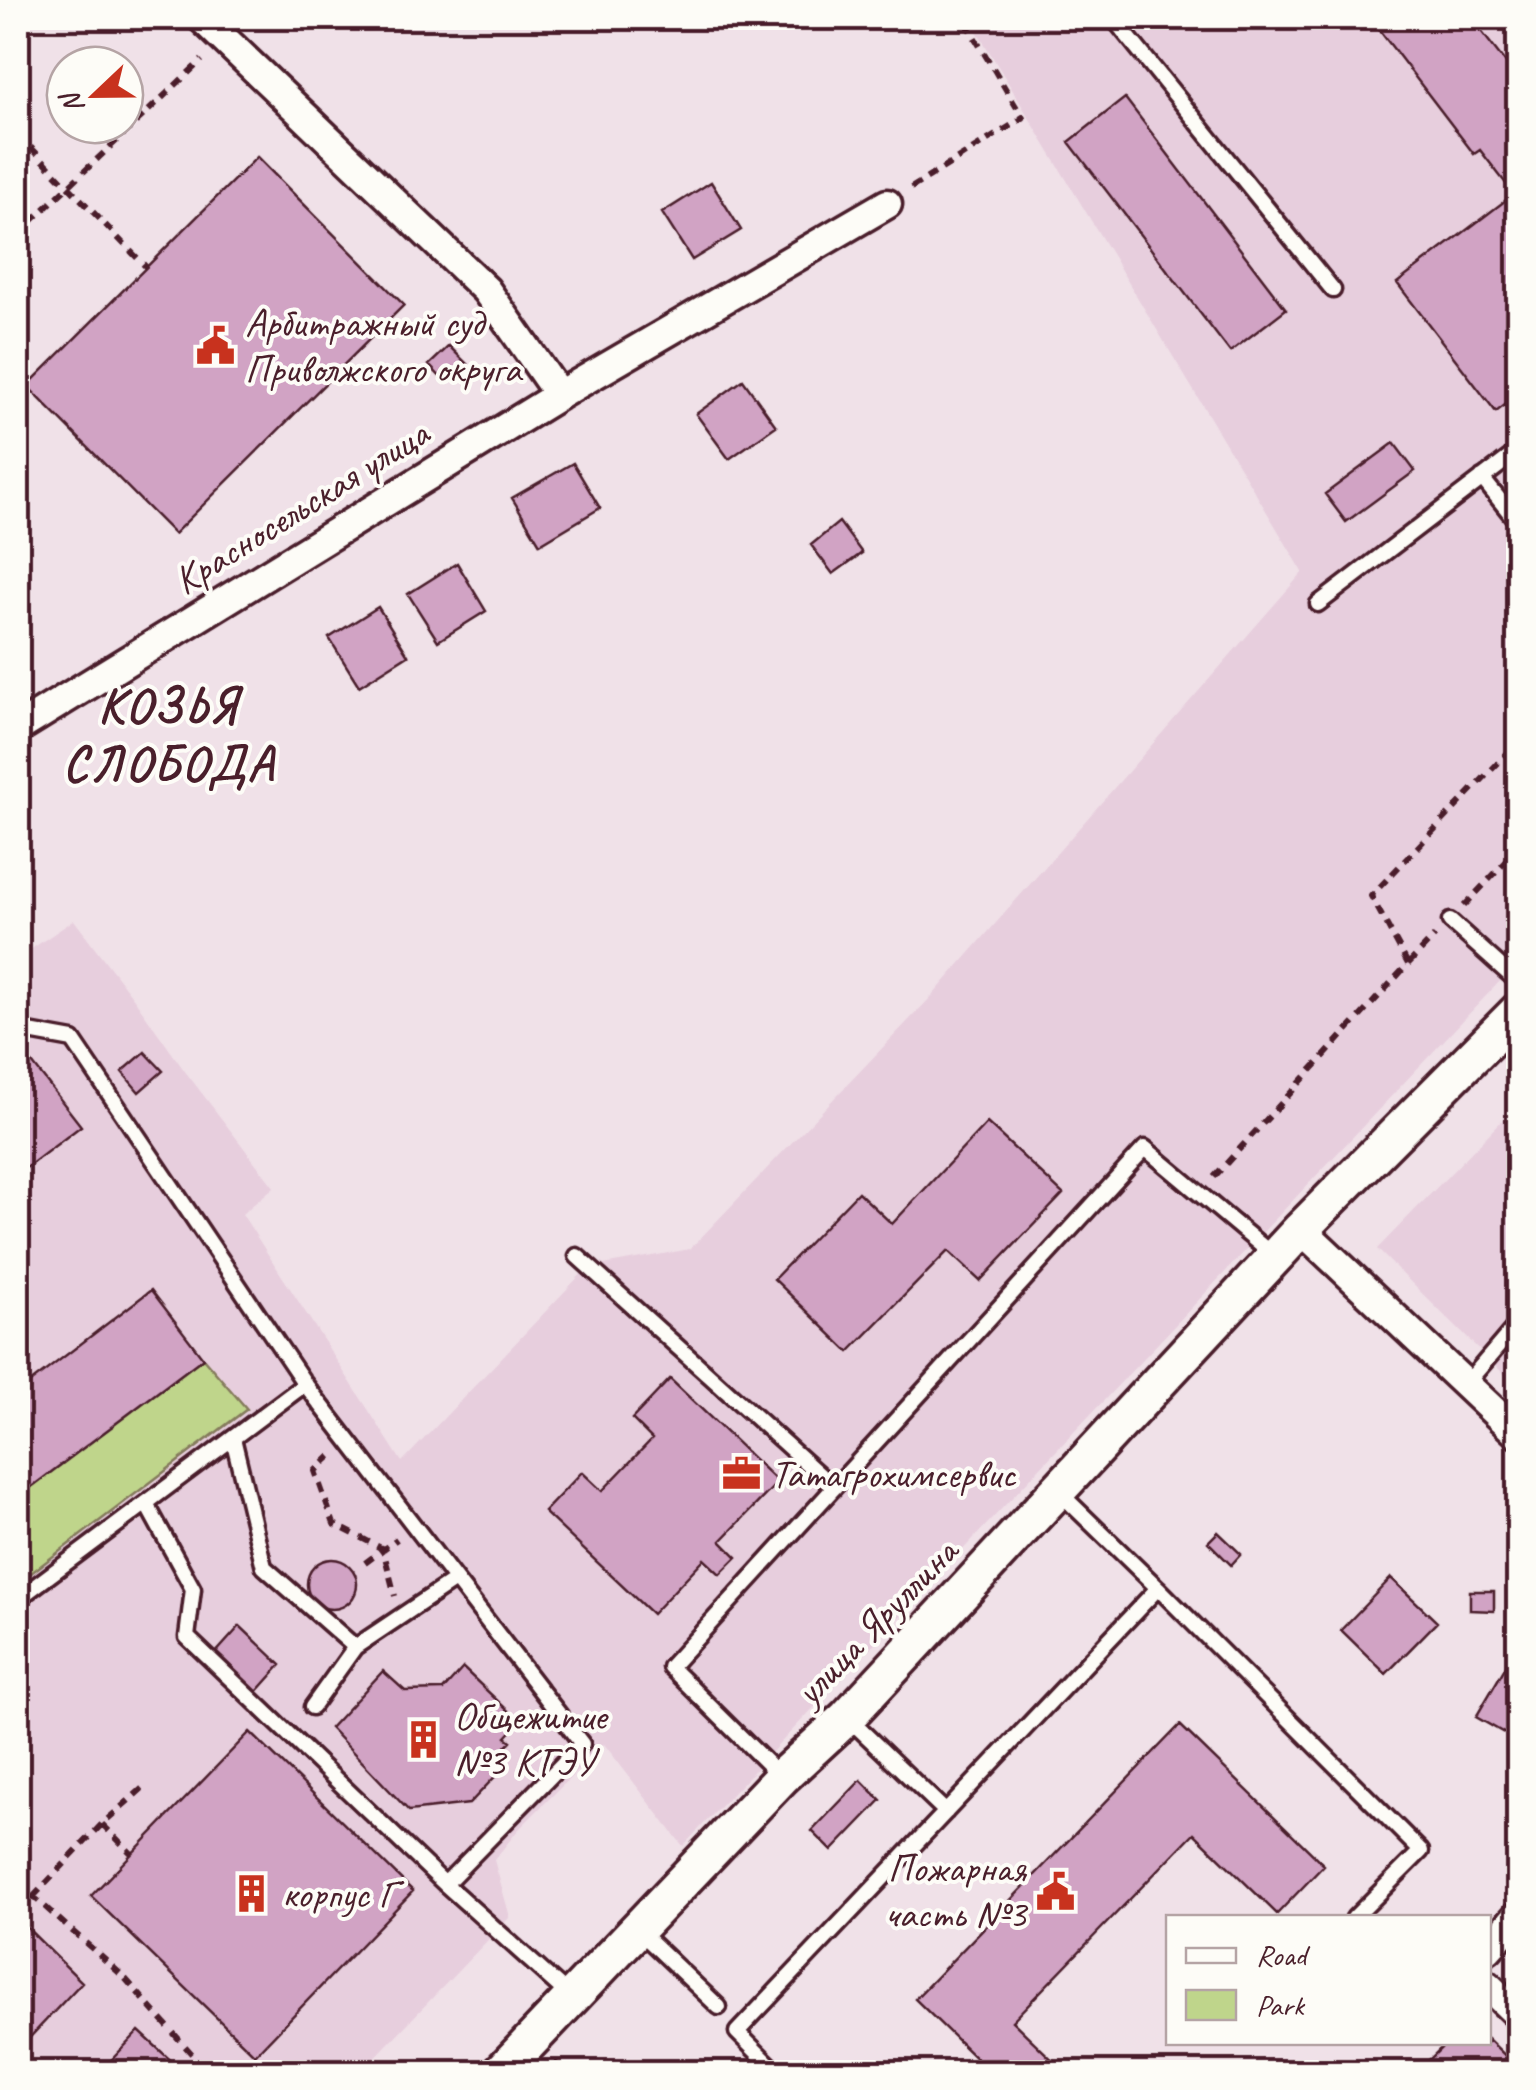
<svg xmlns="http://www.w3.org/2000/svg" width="1536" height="2090" viewBox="0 0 1536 2090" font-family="Caveat,sans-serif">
<rect width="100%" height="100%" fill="#f0e1e8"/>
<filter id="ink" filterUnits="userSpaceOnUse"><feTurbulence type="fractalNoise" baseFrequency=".01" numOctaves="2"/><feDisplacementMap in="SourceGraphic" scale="20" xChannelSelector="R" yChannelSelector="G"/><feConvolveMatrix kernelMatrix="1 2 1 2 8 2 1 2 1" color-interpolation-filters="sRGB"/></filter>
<g filter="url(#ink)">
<!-- built -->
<path fill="#e7cedd" d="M969,18H1518V962L683,1846L604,1744L518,1830L494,1860L510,1917L361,2072H18V958L74,920L134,999L184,1070L274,1187L242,1214L402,1462L587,1268L690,1249L933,995L1303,572Z
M1518,1104V1388L1377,1249Z"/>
<!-- green -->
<path fill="#bfd58b" stroke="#847a5b" stroke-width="2.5" d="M203,1358L247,1409L18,1583V1497Z"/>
<!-- building -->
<path fill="#d1a3c4" stroke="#4a1f2b" stroke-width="2.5" d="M1370,18H1471L1518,79V395L1496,412L1397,283L1514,194L1480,150L1474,154Z
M1125,98L1286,309L1230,352L1069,142Z
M257,157L404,305L174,534L27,386Z
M711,182L741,230L692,260L662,213Z
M449,346L467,364L446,383L429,365Z
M743,380L776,426L729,459L696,414Z
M1394,443L1415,471L1346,522L1325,494Z
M573,463L600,508L540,544L512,498Z
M839,522L862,553L833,574L811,545Z
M457,563L486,611L438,641L408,594Z
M378,607L408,655L359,686L329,638Z
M145,1052L163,1071L139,1092L122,1072Z
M29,1059L81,1126L18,1174V1068Z
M987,1123L1063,1194L980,1281L948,1251L849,1352L774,1279L858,1192L892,1224Z
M151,1290L203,1358L18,1497V1392Z
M670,1379L778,1482L721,1541L737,1557L720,1574L704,1559L652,1614L544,1512L582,1472L602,1491L652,1439L632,1419Z
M1218,1532L1241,1554L1231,1565L1208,1542Z
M307 1584a25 25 0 1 1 50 0a25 25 0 1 1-50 0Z
M1391,1578L1437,1622L1386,1674L1341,1630Z
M1470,1591H1494V1611L1470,1610Z
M240,1626L281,1665L256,1693L214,1655Z
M1513,1654L1518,1657V1741L1476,1717Z
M463,1668L520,1722L506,1737L511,1741L498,1755L507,1764L469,1804L409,1811L330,1728L383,1671L405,1691L443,1690Z
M1180,1725L1324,1865L1277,1914L1194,1833L1012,2021L1065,2072H990L915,1999Z
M250,1732L413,1891L255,2055L91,1896Z
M861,1780L881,1800L832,1851L812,1831Z
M18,1919L82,1982L18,2050Z
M139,2031L178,2067L173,2072H100Z
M1488,2039L1518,2068V2072H1417L1447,2042H1488Z"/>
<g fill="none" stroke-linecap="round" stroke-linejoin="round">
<defs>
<path id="service" d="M1113,18L1333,290
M1482,478L1518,523
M1318,604L1518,451
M1450,921L1518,982
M18,1030L73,1040L305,1384
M577,1256L834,1488
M1466,1384L1518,1323
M233,1438L264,1567L355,1647
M1058,1491L1158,1588
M146,1503L193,1589L187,1637L445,1884
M18,1599L305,1384L582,1744L445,1884L572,1998
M312,1707L355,1647L455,1580
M847,1717L946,1812
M781,1777L670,1667L1145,1148L1275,1257
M637,1929L719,2007
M777,2072L737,2032L1158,1588L1421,1851L1354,1918"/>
<path id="minor" d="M202,18L486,290L559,395
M18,728L559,395L887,204
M1301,1229L1518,1434
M1488,1949L1518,1915
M1488,1986L1518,2015"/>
<path id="tertiary" d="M501,2072L782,1777L847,1717L1301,1229L1518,1011"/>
</defs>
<!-- service casing -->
<use href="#service" stroke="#4a1f2b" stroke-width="21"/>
<!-- minor casing -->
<use href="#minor" stroke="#4a1f2b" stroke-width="35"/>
<!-- tertiary casing -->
<use href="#tertiary" stroke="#4a1f2b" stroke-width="42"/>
<!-- path -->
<path stroke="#4a1f2b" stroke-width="6" stroke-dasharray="10 8" stroke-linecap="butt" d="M18,134L146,267
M911,188L1023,118L963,18
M18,234L202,60
M1464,906L1518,849
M1408,964L1435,936
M1214,1177L1408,964L1371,896L1518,742
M331,1456L315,1471L334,1524L383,1549L395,1596
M365,1563L397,1539
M102,1824L132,1854
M18,1883L123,1976L208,2072
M33,1897L102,1824L145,1786
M554,2062L566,2072"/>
<!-- service -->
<use href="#service" stroke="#fdfcf7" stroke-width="14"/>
<!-- minor -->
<use href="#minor" stroke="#fdfcf7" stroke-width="28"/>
<!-- tertiary -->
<use href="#tertiary" stroke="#fdfcf7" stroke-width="35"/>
</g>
</g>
<!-- icons -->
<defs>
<symbol id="civic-bare" viewBox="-9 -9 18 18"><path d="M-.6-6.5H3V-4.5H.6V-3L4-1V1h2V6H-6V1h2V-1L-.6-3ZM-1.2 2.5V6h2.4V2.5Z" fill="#c8321e" stroke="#fdfcf7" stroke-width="2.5" paint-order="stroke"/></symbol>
<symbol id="office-bare" viewBox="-9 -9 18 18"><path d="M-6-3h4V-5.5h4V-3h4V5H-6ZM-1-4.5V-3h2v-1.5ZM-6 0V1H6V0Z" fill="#c8321e" stroke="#fdfcf7" stroke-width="2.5" paint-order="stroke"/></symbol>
<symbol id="building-bare" viewBox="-9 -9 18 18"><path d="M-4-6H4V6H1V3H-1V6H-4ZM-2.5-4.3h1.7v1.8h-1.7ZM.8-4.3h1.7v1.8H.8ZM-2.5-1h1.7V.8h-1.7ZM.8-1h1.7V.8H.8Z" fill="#c8321e" stroke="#fdfcf7" stroke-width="2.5" paint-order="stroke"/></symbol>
</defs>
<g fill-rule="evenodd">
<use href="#civic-bare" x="188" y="318" width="55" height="55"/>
<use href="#office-bare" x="714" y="1446" width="55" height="55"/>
<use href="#building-bare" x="396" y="1712" width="55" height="55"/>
<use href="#civic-bare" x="1028" y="1864" width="55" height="55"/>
<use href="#building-bare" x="224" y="1866" width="55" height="55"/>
</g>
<g text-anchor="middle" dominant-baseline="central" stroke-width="8" stroke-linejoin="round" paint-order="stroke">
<!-- poi labels -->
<g font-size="40" fill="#4a1f2b" stroke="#fdfcf7" text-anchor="start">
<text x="245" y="323">Арбитражный суд<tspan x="245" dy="46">Приволжского округа</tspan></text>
<text x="771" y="1474">Татагрохимсервис</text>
<text x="454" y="1716">Общежитие<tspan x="454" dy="46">№3 КГЭУ</tspan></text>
<text x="1026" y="1868" text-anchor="end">Пожарная<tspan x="1026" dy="46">часть №3</tspan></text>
<text x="282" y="1894">корпус Г</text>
</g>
<!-- street labels -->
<g font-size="40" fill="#4a1f2b" stroke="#fdfcf7">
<text transform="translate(301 507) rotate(-32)">Красносельская улица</text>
<text transform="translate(876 1622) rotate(-46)">улица Яруллина</text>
</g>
<!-- district labels -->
<g font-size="50" font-weight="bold" letter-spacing="2.5" fill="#4a1f2b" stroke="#fdfcf7">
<text x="169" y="705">КОЗЬЯ<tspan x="169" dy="58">СЛОБОДА</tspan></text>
</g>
</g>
<!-- margin -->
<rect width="1536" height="2090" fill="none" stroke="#fdfcf7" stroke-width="60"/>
<rect x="30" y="30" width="1476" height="2030" fill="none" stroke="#4a1f2b" stroke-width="4" filter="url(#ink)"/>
<!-- legend -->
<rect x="1166" y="1915" width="325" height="130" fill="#fdfcf7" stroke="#b5a4a5" stroke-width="2.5"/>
<rect x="1186" y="1948" width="50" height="15" fill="#fdfcf7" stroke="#b5a4a5" stroke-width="2.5"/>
<text x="1256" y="1965" font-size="30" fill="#4a1f2b">Road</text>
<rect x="1186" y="1990" width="50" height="30" fill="#bfd58b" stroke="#b5a4a5" stroke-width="2.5"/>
<text x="1256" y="2015" font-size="30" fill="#4a1f2b">Park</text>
<!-- north arrow -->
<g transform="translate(95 95) rotate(248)"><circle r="48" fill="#fdfcf7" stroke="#b5a4a5" stroke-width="2.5"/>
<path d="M0-8L18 38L0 25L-18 38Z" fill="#c8321e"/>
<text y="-15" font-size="28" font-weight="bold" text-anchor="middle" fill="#4a1f2b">N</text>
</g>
</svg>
